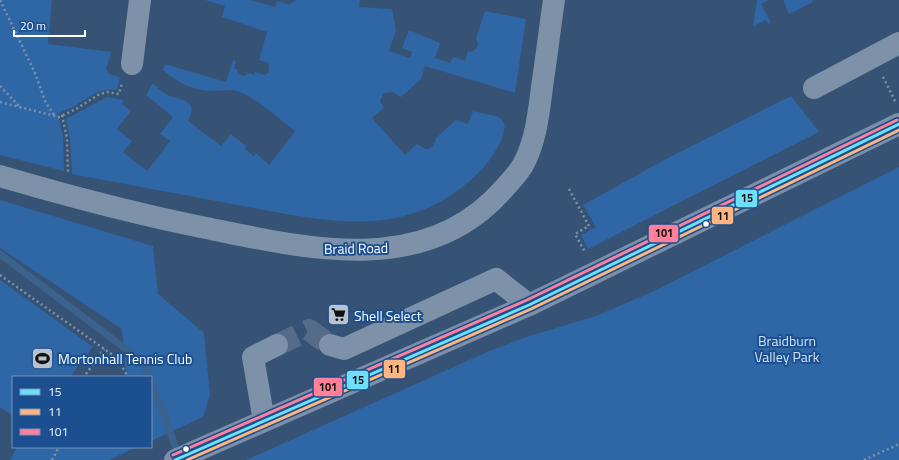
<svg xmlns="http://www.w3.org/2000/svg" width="899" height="460" viewBox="0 0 899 460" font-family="'Titillium Web',sans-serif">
<rect width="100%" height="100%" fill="#365274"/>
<!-- green -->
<path fill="#2f66a5" d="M0,0H52L48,44L111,52L106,69L109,74L120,77L117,90C98,87 91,97 76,105C70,109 64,110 58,114L63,138L64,171L0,155Z
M205,0H250L275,7L277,1L289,5L296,0H360L359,7L392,9L396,30L389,51L410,58L412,52L402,48L409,30L440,43L435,58L450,63L453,57L465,61L468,51L471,52L477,48L478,44L476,38L485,11L526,19L515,93L425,66L421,79L401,97L393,92L384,93L380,101L384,108L372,118L405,155L417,144L426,149L433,147L436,138L456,120L468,124L473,111L499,117L504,123C508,134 491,160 483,168C408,247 321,220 227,203C175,193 123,184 72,174L70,138L66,119L107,97L123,100L122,104L131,111L117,129L132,141L123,152L147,171L170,141L160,134L173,117L146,95L153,83C157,88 162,92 168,95C180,100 200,100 188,121L221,146L231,134L246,146L245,149L254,156L256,153L269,165L295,131C279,119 256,97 237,91C229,89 221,91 213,91C193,91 177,82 163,70L165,64L226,82L233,60L236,61L234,69H237L238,74L245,76L248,73L254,75L255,72L265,75L269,72V63L259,60L267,32L222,17L225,6Z
M757,0H769L761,4L771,23L768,24L766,20L753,26Z
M783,0H812L813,2L789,14Z
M791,96L819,132L588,249L581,235L596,227L583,205L666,159Z
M899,167V460H246L487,352L526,337L596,316L654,291Z
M0,200L153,246L158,294L204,333L210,395L203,417L151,441V377H126L122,329L0,248Z
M0,280L93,347L70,377H13V416L0,407Z
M17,447H137L109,460H10Z"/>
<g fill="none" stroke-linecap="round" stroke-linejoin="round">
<!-- stream -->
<path stroke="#3b618d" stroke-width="7" d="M0,254L143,362L149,377
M151,381L179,456"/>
<!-- minor-tunnel -->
<path stroke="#546c89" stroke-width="22" stroke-dasharray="22 11" stroke-linecap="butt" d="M277,345L309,330L330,345"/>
<!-- path -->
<path stroke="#7d92a8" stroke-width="2.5" stroke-dasharray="2 3" stroke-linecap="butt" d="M0,0L35,73L45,101L54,115
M883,77L896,103
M0,86L20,107
M0,102L59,117L76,109L98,95L107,92L119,94L122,83
M62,115L67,138L68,172
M569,189L589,226L575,234L585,252
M0,275L117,358L128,377
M86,374L104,349
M52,460L59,447
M864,460L899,444"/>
<!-- minor -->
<path stroke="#7d92a8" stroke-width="22" d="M132,64L140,0
M814,88L899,43
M0,176C68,196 137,214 206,228C300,247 414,276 492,201C503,190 515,178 523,165C537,139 539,109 543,80C547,53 550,27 554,0
M330,345L344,349L496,279L529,305
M264,421L253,357L277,345"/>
<!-- major -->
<path stroke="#7d8ea7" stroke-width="22" d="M175,460L529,305L899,124"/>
<defs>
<path id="bus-1" d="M175,460L529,305L899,124"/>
<path id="bus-2" d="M187,460L531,309L899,130"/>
<path id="bus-3" d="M173,455L527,300L897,120"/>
</defs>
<!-- bus-1 casing -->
<use href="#bus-1" stroke="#1b4f8f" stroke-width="6"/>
<!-- bus-2 casing -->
<use href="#bus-2" stroke="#1b4f8f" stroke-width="6"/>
<!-- bus-3 casing -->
<use href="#bus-3" stroke="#1b4f8f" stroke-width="6"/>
<!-- bus-1 -->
<use href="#bus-1" stroke="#6ddff8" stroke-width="3"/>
<!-- bus-2 -->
<use href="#bus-2" stroke="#ffb580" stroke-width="3"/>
<!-- bus-3 -->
<use href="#bus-3" stroke="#ff8098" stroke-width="3"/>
</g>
<!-- icons -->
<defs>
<symbol id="supermarket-square" viewBox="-11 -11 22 22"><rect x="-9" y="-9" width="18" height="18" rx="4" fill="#b9c2ce" stroke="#1b4f8f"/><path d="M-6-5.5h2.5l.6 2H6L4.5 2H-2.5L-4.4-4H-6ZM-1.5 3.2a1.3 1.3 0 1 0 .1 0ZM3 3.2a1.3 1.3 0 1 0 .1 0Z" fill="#111"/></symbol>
<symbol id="stadium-square" viewBox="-11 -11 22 22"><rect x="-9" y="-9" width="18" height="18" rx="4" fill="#b9c2ce" stroke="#1b4f8f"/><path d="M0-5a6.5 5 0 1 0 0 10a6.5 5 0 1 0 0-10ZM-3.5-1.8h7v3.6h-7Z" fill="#111"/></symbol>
</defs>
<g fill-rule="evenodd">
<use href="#supermarket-square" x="326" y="302" width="25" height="25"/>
<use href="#stadium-square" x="30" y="346" width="25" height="25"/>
</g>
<!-- markers -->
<g fill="#fff" stroke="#1b4f8f" stroke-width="1.5">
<circle cx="706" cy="224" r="3.5"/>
<circle cx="186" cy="449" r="3.5"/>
</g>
<g text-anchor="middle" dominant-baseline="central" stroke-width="4" stroke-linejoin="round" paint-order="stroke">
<!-- street labels -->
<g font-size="14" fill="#fff" stroke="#1b4f8f">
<text transform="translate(356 248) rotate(-1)">Braid Road</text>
</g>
<!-- poi labels -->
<g font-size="14" fill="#fff" stroke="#1b4f8f" text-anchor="start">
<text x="354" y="315">Shell Select</text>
<text x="58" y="358">Mortonhall Tennis Club</text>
</g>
<!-- park labels -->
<g font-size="14" fill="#cfe3fa" stroke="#1b4f8f">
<text x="787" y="340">Braidburn<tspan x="787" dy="16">Valley Park</tspan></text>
</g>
</g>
<g stroke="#1b4f8f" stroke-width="1.5">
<rect x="735" y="189" width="23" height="19" rx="4" fill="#6ddff8"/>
<rect x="711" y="206" width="23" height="19" rx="4" fill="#ffb580"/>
<rect x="648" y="224" width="31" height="19" rx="4" fill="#ff8098"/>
<rect x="383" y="359" width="23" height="20" rx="4" fill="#ffb580"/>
<rect x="346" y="370" width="23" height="20" rx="4" fill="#6ddff8"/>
<rect x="313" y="377" width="30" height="20" rx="4" fill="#ff8098"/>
</g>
<g font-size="11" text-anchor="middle" font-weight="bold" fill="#111">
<text x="747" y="202">15</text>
<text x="723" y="220">11</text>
<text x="664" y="237">101</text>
<text x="394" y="373">11</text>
<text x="358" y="384">15</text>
<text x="328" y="391">101</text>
</g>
<!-- legend -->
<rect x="12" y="376" width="140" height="72" fill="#1b4f8f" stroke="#7695bc"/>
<rect x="20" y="389" width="20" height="6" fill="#6ddff8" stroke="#7695bc"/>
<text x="48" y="396" font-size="12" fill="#ffffff">15</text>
<rect x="20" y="409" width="20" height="6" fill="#ffb580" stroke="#7695bc"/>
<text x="48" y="416" font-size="12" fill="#ffffff">11</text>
<rect x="20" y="429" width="20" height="6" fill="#ff8098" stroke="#7695bc"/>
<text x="48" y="436" font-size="12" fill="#ffffff">101</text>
<!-- scale -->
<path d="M14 30v6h71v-6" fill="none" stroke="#ffffff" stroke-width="2"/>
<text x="20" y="30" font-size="12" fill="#ffffff" stroke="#1b4f8f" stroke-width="3" paint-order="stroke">20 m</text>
</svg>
